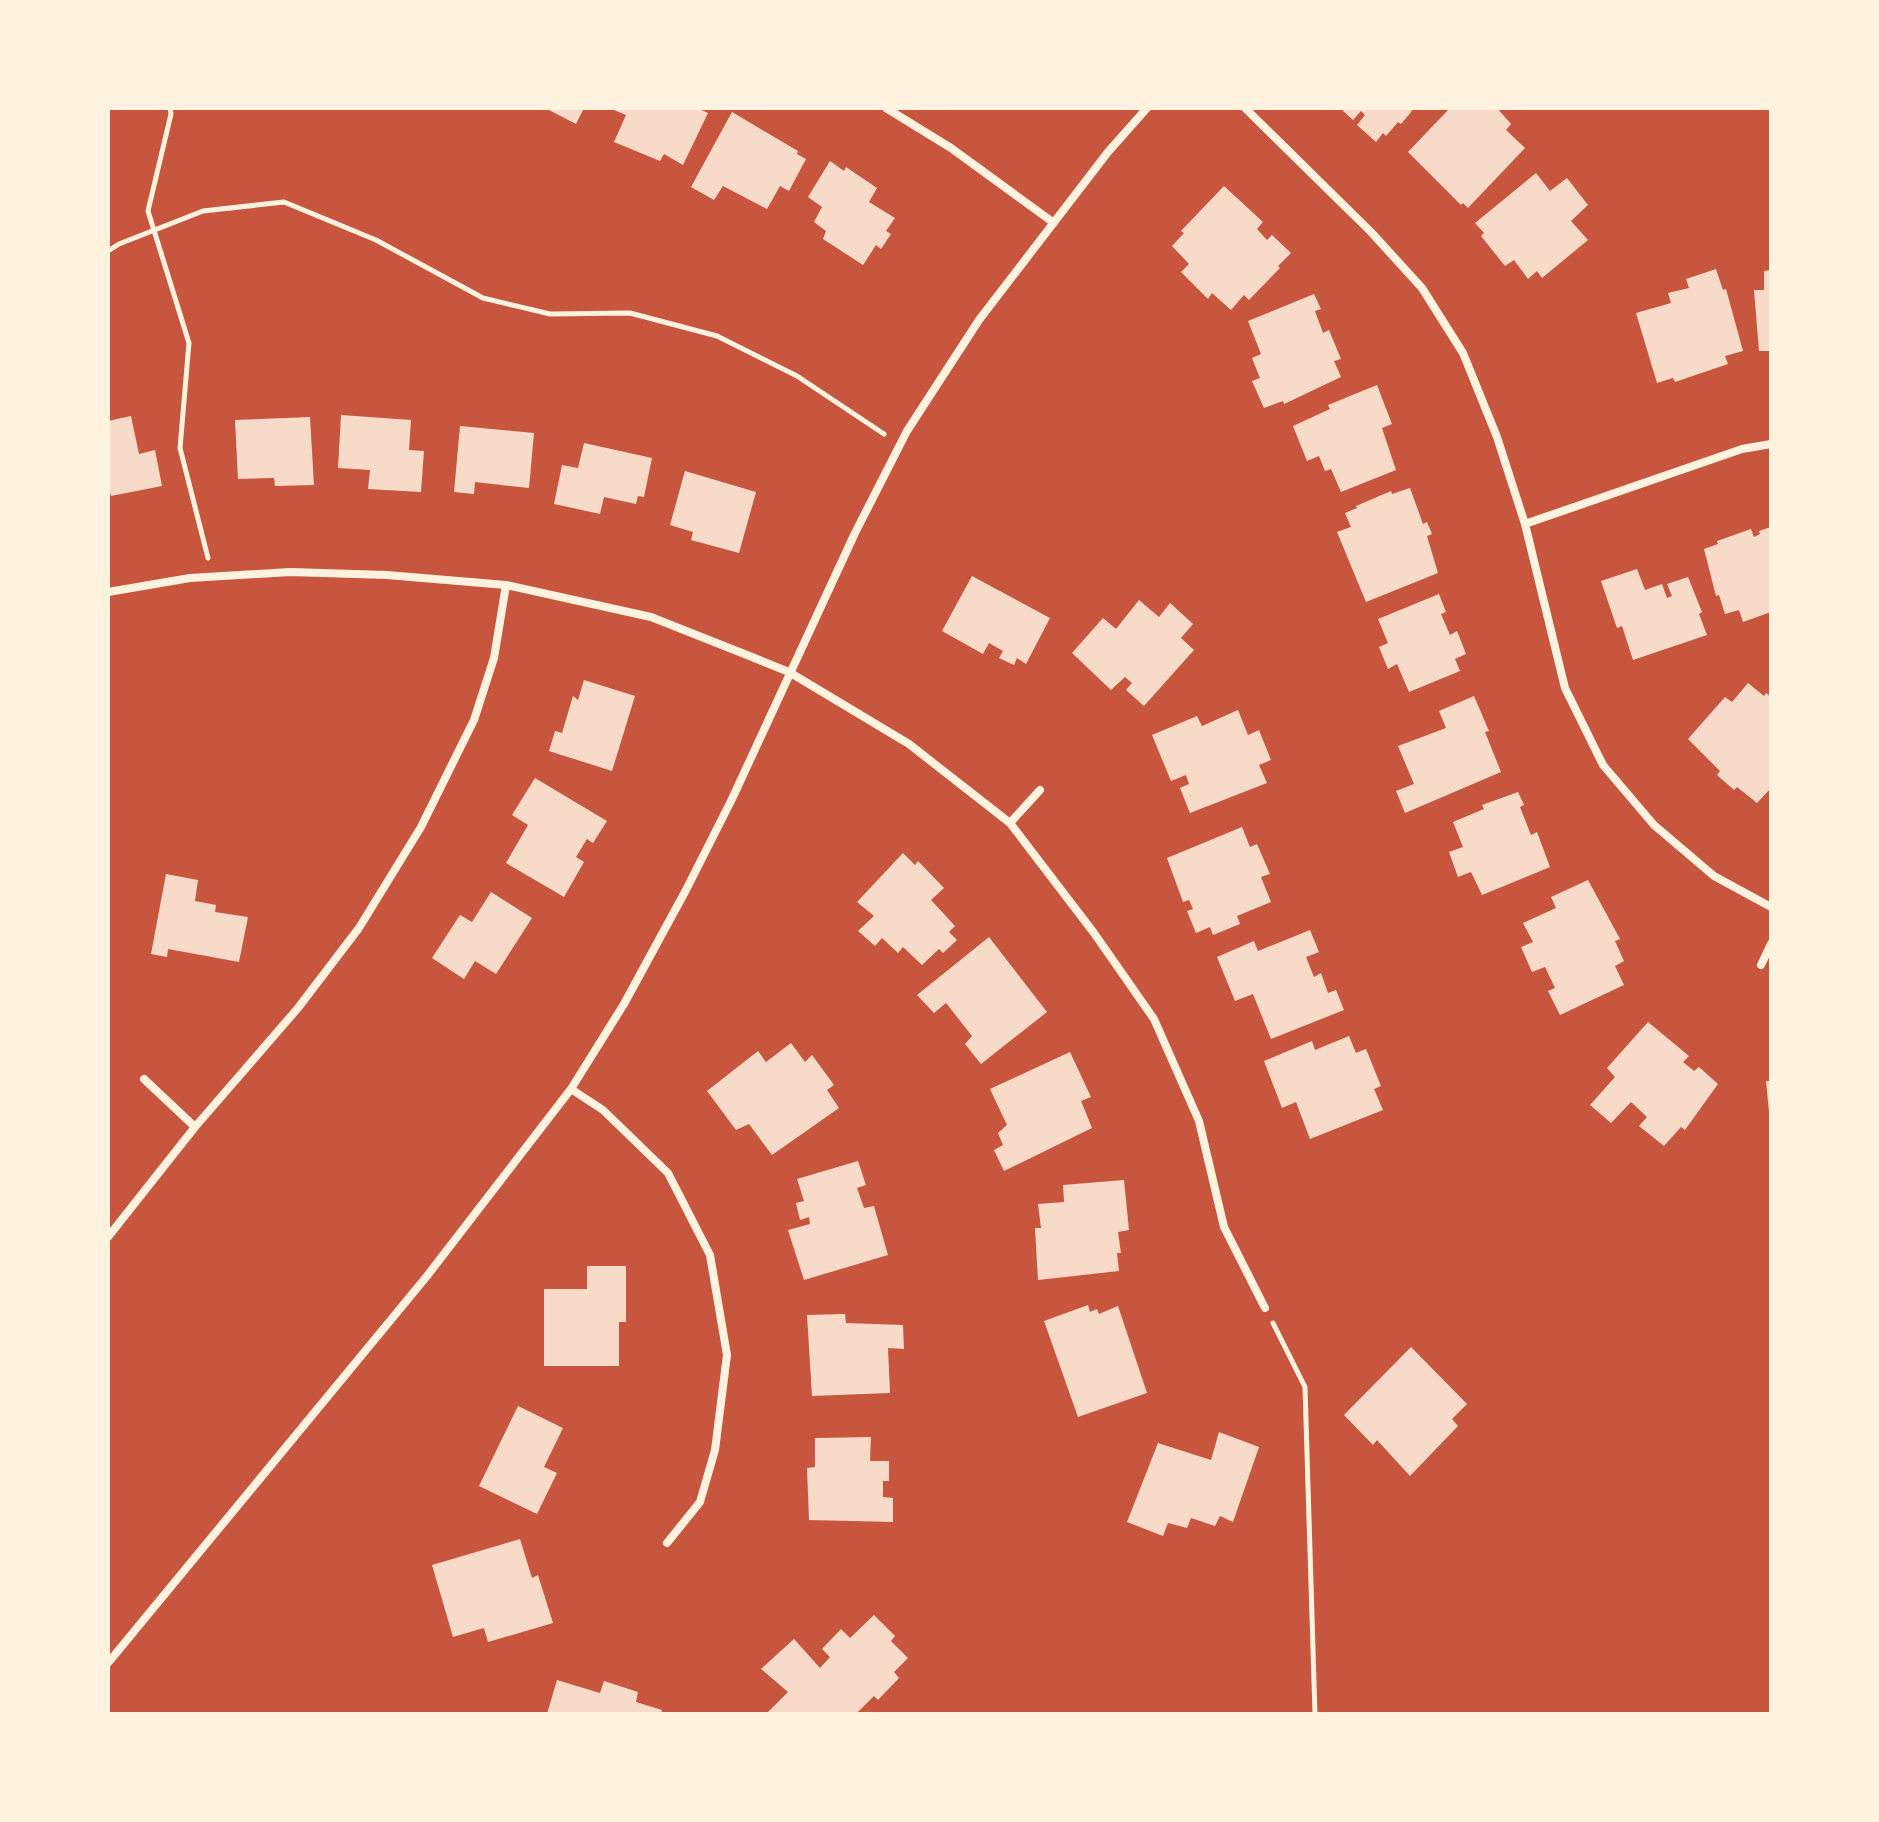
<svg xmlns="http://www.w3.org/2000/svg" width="1879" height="1822" viewBox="0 0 1879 1822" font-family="Commissioner,sans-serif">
<rect width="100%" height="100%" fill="#c8553d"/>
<!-- building -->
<path fill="#f7dbc8" d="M545,108H584L576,124Z
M609,108H697L708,113L683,165L664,154L660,161L614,142L626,115Z
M1340,108H1409L1412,111L1401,124L1398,122L1386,136L1383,133L1376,142L1357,125L1365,115L1361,111L1353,120Z
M1450,108H1497L1511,124L1506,130L1525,148L1468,208L1463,203L1461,205L1408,152Z
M732,112L798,151L797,154L806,159L789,191L780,186L767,209L723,186L714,200L691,187Z
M830,161L844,171L846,167L877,188L869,202L895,218L886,231L891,234L881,249L876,245L863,265L823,239L826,231L814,222L822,207L808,197Z
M1536,173L1550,191L1567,178L1588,205L1571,221L1588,240L1542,278L1537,271L1528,279L1514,260L1505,266L1481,236L1484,233L1475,223Z
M1224,186L1263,222L1257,229L1267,240L1272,235L1291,253L1278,266L1280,268L1249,300L1244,295L1231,310L1212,293L1208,299L1181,272L1189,264L1172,246L1184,233L1181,231Z
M1716,269L1723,290L1726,289L1743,351L1725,356L1728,364L1675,382L1673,378L1657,383L1636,313L1671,303L1668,293L1689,288L1686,279Z
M1771,270V351H1759L1754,290H1764V271Z
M1314,294L1321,309L1315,311L1323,333L1329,330L1341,359L1334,361L1341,377L1284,404L1283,401L1264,408L1252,381L1260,378L1252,358L1261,354L1248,321Z
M1377,385L1392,424L1382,428L1396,470L1341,492L1331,469L1325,471L1319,456L1307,461L1293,426L1330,409L1328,405Z
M341,415L411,420L409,450L424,451L421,492L368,489L370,470L338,468Z
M131,416L139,454L155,450L162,486L111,496L108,484V421Z
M310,417L314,485L275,486L274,478L238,479L235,420Z
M460,426L534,433L529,488L475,482L474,494L454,492Z
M584,443L652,458L644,497L638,496L636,504L604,497L600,514L554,504L562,465L578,468Z
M685,471L756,492L739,553L691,540L693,532L670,525Z
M1410,488L1423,524L1427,522L1432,534L1427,536L1438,573L1366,602L1337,532L1351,527L1345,513L1357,508L1356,506L1391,491L1392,494Z
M1771,527V612L1743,622L1739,610L1725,614L1719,595L1716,596L1704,549L1718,544L1717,541L1751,529L1754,537L1760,534L1759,531Z
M1637,569L1645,590L1662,584L1667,598L1672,596L1667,584L1688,577L1702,612L1699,614L1707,635L1633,660L1622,626L1617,628L1601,581Z
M972,576L1050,618L1026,664L1017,658L1014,665L999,658L1003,651L989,643L983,654L942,631Z
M1439,594L1446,612L1441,614L1450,635L1457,631L1466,654L1455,659L1460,671L1409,692L1397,664L1388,669L1379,647L1388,643L1378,619Z
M1139,600L1159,617L1170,603L1193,624L1181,638L1194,650L1144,706L1126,690L1132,683L1125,677L1111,690L1072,653L1103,618L1116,629Z
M584,680L635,696L612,771L549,751L555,731L562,733L573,696L578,700Z
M1748,683L1764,696L1766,693L1771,697V788L1757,803L1737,787L1734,790L1717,775L1720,771L1688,739L1725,697L1732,702Z
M1474,696L1489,731L1485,732L1501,772L1405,813L1396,791L1414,784L1398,746L1446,728L1439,711Z
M1238,710L1248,735L1259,730L1271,760L1259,765L1267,783L1190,813L1180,788L1189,784L1186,775L1171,781L1152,735L1197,716L1202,726Z
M535,778L607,821L593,843L587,839L576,857L584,862L564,897L506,863L528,825L512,815Z
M1518,792L1524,805L1520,807L1531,835L1537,832L1550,867L1482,895L1471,872L1458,877L1449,852L1463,847L1453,822L1484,809L1482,805Z
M1242,827L1250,847L1257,844L1270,874L1261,877L1271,902L1237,916L1240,924L1213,935L1210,927L1196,933L1187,911L1193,909L1189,900L1183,902L1167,858Z
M903,853L915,865L918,861L944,888L931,900L955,926L949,932L957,940L943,953L939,949L922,965L903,947L898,953L882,938L875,946L858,931L874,916L857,902Z
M166,874L198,880L195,901L216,905L215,912L248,917L239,962L168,949L167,957L151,954Z
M1588,880L1620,939L1615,941L1624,961L1615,966L1624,985L1560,1015L1548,991L1555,988L1545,967L1532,972L1521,947L1533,942L1523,923L1556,908L1551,897Z
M491,892L532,918L496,974L475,961L464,979L432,958L460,915L472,922Z
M1310,930L1319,952L1306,957L1314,977L1321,973L1328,993L1336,990L1344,1010L1271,1039L1253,994L1235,1001L1217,957L1254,941L1258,951Z
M989,937L1047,1012L981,1064L965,1044L972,1036L946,1003L934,1013L917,995Z
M1648,1022L1689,1056L1683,1062L1694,1071L1699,1067L1718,1084L1685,1130L1681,1127L1664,1146L1639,1126L1647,1117L1631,1102L1611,1123L1590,1105L1615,1077L1607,1068Z
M1349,1036L1356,1053L1366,1049L1381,1086L1374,1089L1383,1110L1310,1139L1296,1102L1282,1108L1264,1061L1312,1041L1315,1050Z
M791,1043L805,1062L812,1055L834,1085L827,1090L839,1108L772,1155L749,1124L736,1130L707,1091L758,1051L766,1062Z
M1070,1052L1091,1097L1081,1101L1092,1128L1004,1171L994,1150L1003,1145L998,1133L1007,1125L990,1089Z
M1766,1081H1771V1112H1769Z
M858,1161L866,1185L857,1188L864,1208L874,1206L888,1255L804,1280L788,1230L810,1224L809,1217L800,1220L796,1203L804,1201L797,1179Z
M1124,1180L1129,1230L1118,1232L1121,1253H1117L1119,1271L1038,1280L1035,1228H1041L1038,1204L1064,1202L1063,1185Z
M587,1266H626V1322H619V1366H544V1289H587Z
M1088,1305L1090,1312L1097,1309L1099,1314L1118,1306L1147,1393L1078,1417L1044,1321Z
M845,1314L846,1323L903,1325L904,1349L888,1348L890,1393L812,1396L807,1315Z
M1411,1347L1467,1404L1452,1419L1458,1426L1410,1476L1377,1440L1373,1445L1344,1415Z
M518,1406L563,1428L544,1467L557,1473L537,1514L479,1486Z
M1219,1432L1259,1447L1233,1522L1220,1516L1215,1526L1191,1518L1187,1528L1168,1523L1163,1536L1127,1522L1158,1443L1211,1460Z
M871,1437L870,1461H889V1481H883V1497L893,1498V1522L809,1520L807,1468L815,1467V1438Z
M520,1539L532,1578L538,1575L553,1623L488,1642L484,1628L453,1637L432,1565Z
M874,1615L895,1636L891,1641L908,1658L894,1672L899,1678L878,1700L874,1696L856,1714H766L788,1692L761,1669L794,1639L820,1668L830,1657L822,1649L841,1629L850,1638Z
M557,1680L600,1693L604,1681L638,1692L636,1702L662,1710L661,1714H547Z"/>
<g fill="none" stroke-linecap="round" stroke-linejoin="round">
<!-- path -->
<path stroke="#fff3e0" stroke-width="5" d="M170,108L171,114L148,211L189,343L180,448L208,558
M108,251L119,244L203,211L284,202L376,240L483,298L550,314L630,313L717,336L797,376L884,434
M1273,1323L1305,1387L1315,1714"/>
<!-- minor -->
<path stroke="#fff3e0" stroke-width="8" d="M886,108L951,148L1054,223
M1245,108L1371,232L1422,288L1463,353L1497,437L1525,524L1565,688L1603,765L1654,825L1714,876L1771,907
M1525,524L1742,449L1771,444
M108,592L190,578L290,572L387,575L506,585L651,617L747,655L789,672L909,744L1010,823L1094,933L1154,1019L1199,1121L1224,1227L1265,1308
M1010,823L1040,790
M1761,965L1771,944
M144,1079L195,1127
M571,1089L603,1110L668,1173L710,1255L727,1355L715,1450L700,1502L667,1543
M108,1237L195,1127L298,1008L359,928L421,827L474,720L494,658L506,585
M108,1663L427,1276L571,1089L624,1004L686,890L732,799L855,533L907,431L979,320L1108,152L1147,108"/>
</g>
<!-- border -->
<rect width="1879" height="1822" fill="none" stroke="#fff3e0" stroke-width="220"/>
</svg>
